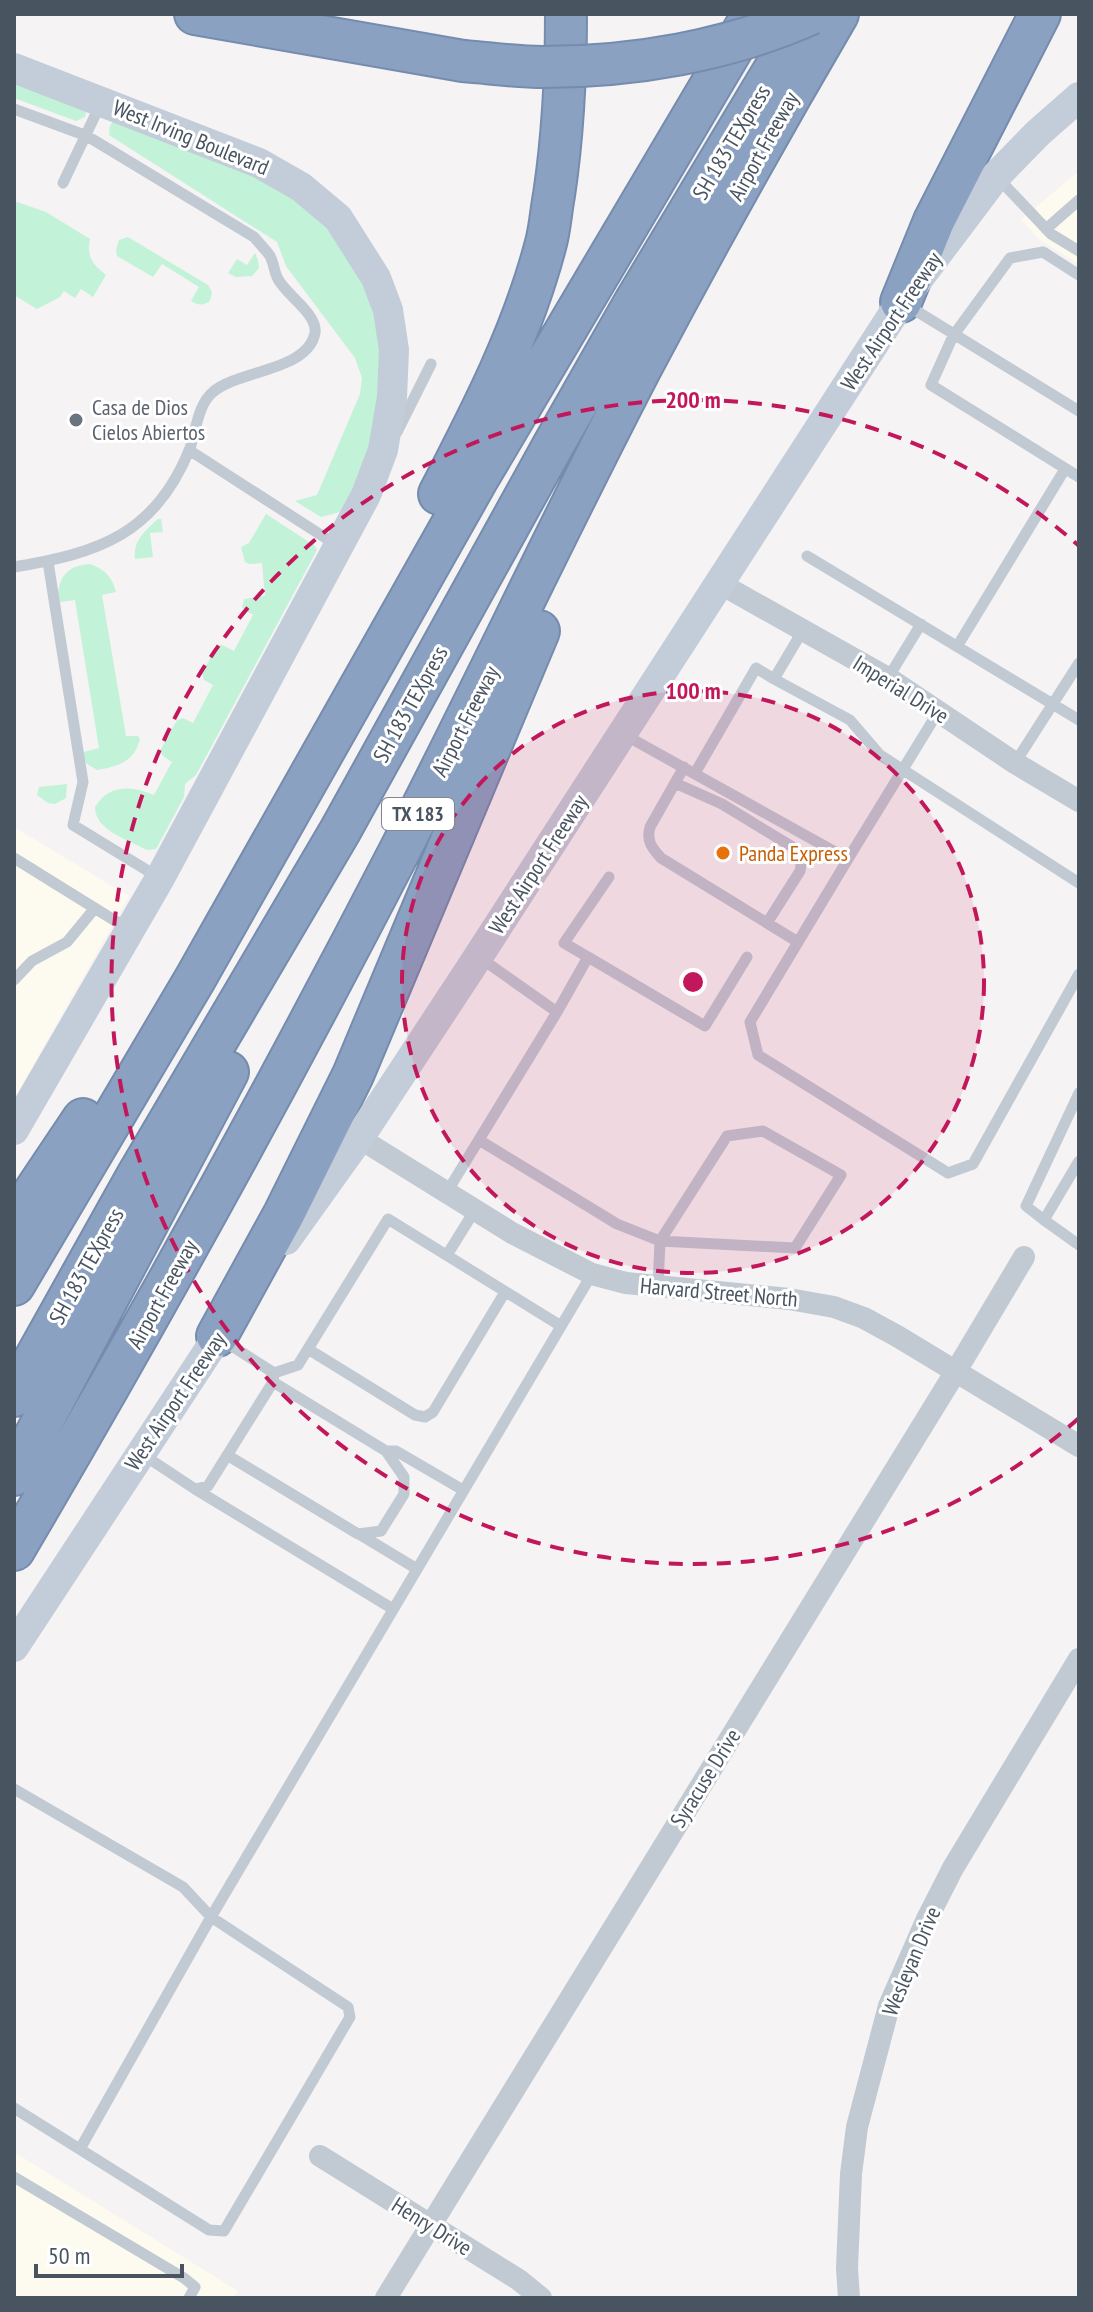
<svg xmlns="http://www.w3.org/2000/svg" width="1093" height="2312" viewBox="0 0 1093 2312" font-family="'PT Sans Narrow',sans-serif">
<rect width="100%" height="100%" fill="#f5f3f3"/>
<!-- commercial -->
<path fill="#fdfaef" d="M1079,171V264L1040,240L1021,220Z
M14,827L129,896L14,1099Z
M14,2152L238,2291L234,2298H14Z"/>
<!-- green -->
<path fill="#c2f2d8" d="M14,80L86,112L85,117L76,121L14,98Z
M114,119L256,167L331,225L384,325L374,451L340,512L321,517L295,501L317,495L360,394L362,378L355,358L286,266L277,242L109,135L110,126Z
M14,201L46,212L90,239C86,256 93,265 106,275L93,297L81,289L75,298L64,291L60,297L37,309L14,295Z
M128,237L208,285L212,292L210,301C203,306 198,305 191,301L199,287L162,264L153,277L117,256L116,250L119,240Z
M255,253L258,260L259,268L252,276L236,277L228,273L237,259L247,265Z
M266,514L309,542L311,540L317,550L196,775L185,784L184,797L156,849L147,850C129,840 95,831 95,807C109,783 133,786 154,795L172,762L163,756L160,751L177,720L183,718L193,723L213,685L204,680L202,673L217,646L222,645L234,651L253,615L242,608L244,599L265,596L262,563L249,564L245,562L241,547L249,543Z
M158,519H161L163,532L150,533L153,557L135,559C133,540 145,531 158,519Z
M90,564C104,569 112,576 116,592L102,595L126,736H138L140,739C134,762 119,766 97,770L87,764L83,757L84,752L99,748L75,600L60,602L57,599C60,576 66,566 90,564Z
M67,784L66,798L55,804L48,803L37,795L39,787Z"/>
<g fill="none" stroke-linecap="round" stroke-linejoin="round">
<defs>
<path id="highway" d="M195,14L463,61
M901,302L934,221L1040,14
M439,494C481,413 523,332 546,243C550,228 551,211 554,195C563,135 566,75 566,14
M14,1222L83,1119
M14,1285L195,979L477,480L753,14
M217,1336L284,1214L353,1075L539,631
M14,1396L137,1176L340,831L554,444L636,300L786,50
M14,1475L228,1072
M14,1550C149,1321 277,1088 399,852C482,691 558,527 642,366C705,247 770,130 838,14"/>
</defs>
<!-- highway casing -->
<use href="#highway" stroke="#758cae" stroke-width="44"/>
<!-- lane -->
<path stroke="#c1c9d2" stroke-width="11" d="M14,109L87,136L254,237C259,243 266,250 270,256C274,263 274,272 278,279C286,295 318,314 315,333C308,371 238,370 213,392C198,404 196,431 190,448C156,534 99,553 14,567
M997,177L1051,234L1079,251
M63,183L100,105
M1046,229L1079,200
M1079,275L1043,252L1010,258L953,336L931,385L1079,477
M905,304L1079,411
M397,432L431,364
M189,450L338,546
M807,556L1079,720
M48,562L83,782L73,825L158,877
M958,645L1065,469
M888,678L921,624
M774,679L850,720L880,755L1079,883
M623,734L848,859L750,1022L758,1055L948,1173L973,1164L1079,974
M1015,763L1079,663
M684,767L650,827C646,841 652,848 661,858L798,942
M695,773L756,668L774,679L803,630
M675,783L722,804L791,846C799,854 803,859 800,871L767,923
M14,858L130,930
M848,859L938,712
M588,957L705,1026L747,957
M14,980L32,961L67,942L95,908
M557,1012L588,957L564,943L609,877
M763,1131L841,1175L795,1248L660,1241L727,1136Z
M479,1140L617,1224L660,1241L658,1287
M1079,1161L1044,1220L1079,1245
M447,1192L557,1012L479,957
M1044,1220L1026,1206L1079,1093
M447,1255L475,1210
M308,1349L415,1415L425,1417L433,1412L505,1292
M274,1373L298,1365L388,1219L561,1326
M386,1451H396L463,1490
M142,1454L195,1489L208,1486L273,1382L274,1373L221,1339
M227,1455L358,1534L381,1531L404,1494V1477L386,1451L273,1382
M195,1489L393,1609
M359,1534L417,1569
M14,1789L183,1887L211,1917L348,2007L350,2017L224,2231L209,2230L14,2108
M80,2149L211,1917L592,1274
M14,2177L184,2278L195,2287L189,2298"/>
<!-- street -->
<path stroke="#c1c9d2" stroke-width="22" d="M719,583L888,678L1015,763L1079,801
M359,1138L512,1233L592,1274L626,1283L789,1299L834,1307L864,1318L897,1336L1079,1446
M320,2156L519,2280L541,2298
M386,2298L956,1371L1024,1257
M849,2298L847,2268L851,2174L857,2127L889,2006L927,1919L953,1868L1079,1659"/>
<!-- secondary -->
<path stroke="#c3ccd9" stroke-width="30" d="M14,68L259,163L301,187L338,218L376,278L388,310L394,350L392,397L383,450L366,495L160,878L14,1130
M286,1240L359,1138L476,960L901,302L996,176L1038,133L1079,97
M14,1647L228,1321"/>
<!-- highway -->
<use href="#highway" stroke="#8aa1c2" stroke-width="40"/>
<defs>
<path id="highway-bridge" d="M463,61C490,63 516,67 543,67C633,67 728,51 811,14"/>
</defs>
<!-- highway-bridge casing -->
<use href="#highway-bridge" stroke="#758cae" stroke-width="44" stroke-linecap="butt"/>
<!-- highway-bridge -->
<use href="#highway-bridge" stroke="#8aa1c2" stroke-width="40"/>
</g>
<!-- distance rings -->
<circle cx="693" cy="982" r="291" fill="#c2185b" fill-opacity=".12"/>
<g fill="none" stroke="#c2185b" stroke-width="4" stroke-dasharray="14 10">
<circle cx="693" cy="982" r="291"/>
<path d="M1079 1418A582 582 0 1 1 1079 546"/>
</g>
<!-- markers -->
<circle fill="#6b7280" stroke="#fff" stroke-width="3" cx="76" cy="420" r="8"/>
<circle fill="#e8710a" stroke="#fff" stroke-width="3" cx="723" cy="853" r="8"/>
<g text-anchor="middle" dominant-baseline="central" stroke-width="6" stroke-linejoin="round" paint-order="stroke">
<!-- shield labels -->
<rect fill="#fff" stroke="#808790" stroke-width="2" x="382" y="798" width="72" height="32" rx="6"/>
<g font-size="20" font-weight="bold" fill="#495461">
<text x="418" y="814">TX 183</text>
</g>
<!-- street labels -->
<g font-size="22" fill="#495461" stroke="#fff">
<text transform="translate(191 137) rotate(22)">West Irving Boulevard</text>
<text transform="translate(731 142) rotate(-59)">SH 183 TEXpress</text>
<text transform="translate(763 146) rotate(-61)">Airport Freeway</text>
<text transform="translate(891 321) rotate(-56)">West Airport Freeway</text>
<text transform="translate(901 689) rotate(32)">Imperial Drive</text>
<text transform="translate(410 704) rotate(-61)">SH 183 TEXpress</text>
<text transform="translate(465 721) rotate(-63)">Airport Freeway</text>
<text transform="translate(538 864) rotate(-57)">West Airport Freeway</text>
<text transform="translate(86 1266) rotate(-61)">SH 183 TEXpress</text>
<text transform="translate(719 1292) rotate(5)">Harvard Street North</text>
<text transform="translate(162 1294) rotate(-61)">Airport Freeway</text>
<text transform="translate(175 1401) rotate(-56)">West Airport Freeway</text>
<text transform="translate(705 1778) rotate(-58)">Syracuse Drive</text>
<text transform="translate(911 1961) rotate(-67)">Wesleyan Drive</text>
<text transform="translate(432 2226) rotate(32)">Henry Drive</text>
</g>
<!-- worship labels -->
<g font-size="22" fill="#5b616d" stroke="#fff" text-anchor="start">
<text x="92" y="407">Casa de Dios<tspan x="92" dy="25">Cielos Abiertos</tspan></text>
</g>
<!-- food labels -->
<g font-size="22" fill="#c56008" stroke="#fff" text-anchor="start">
<text x="739" y="853">Panda Express</text>
</g>
</g>
<circle cx="693" cy="982" r="12" fill="#c2185b" stroke="#fff" stroke-width="4"/>
<g font-size="24" text-anchor="middle" font-weight="bold" fill="#c2185b" stroke="#fff" stroke-width="6" stroke-linejoin="round" paint-order="stroke">
<text x="693" y="408">200 m</text>
<text x="693" y="699">100 m</text>
</g>
<!-- border -->
<rect width="1093" height="2312" fill="none" stroke="#495461" stroke-width="32"/>
<!-- scale -->
<path d="M36 2264v12h146v-12" fill="none" stroke="#495461" stroke-width="4"/>
<text x="48" y="2264" font-size="24" fill="#495461" stroke="#ffffff" stroke-width="6" paint-order="stroke">50 m</text>
</svg>
